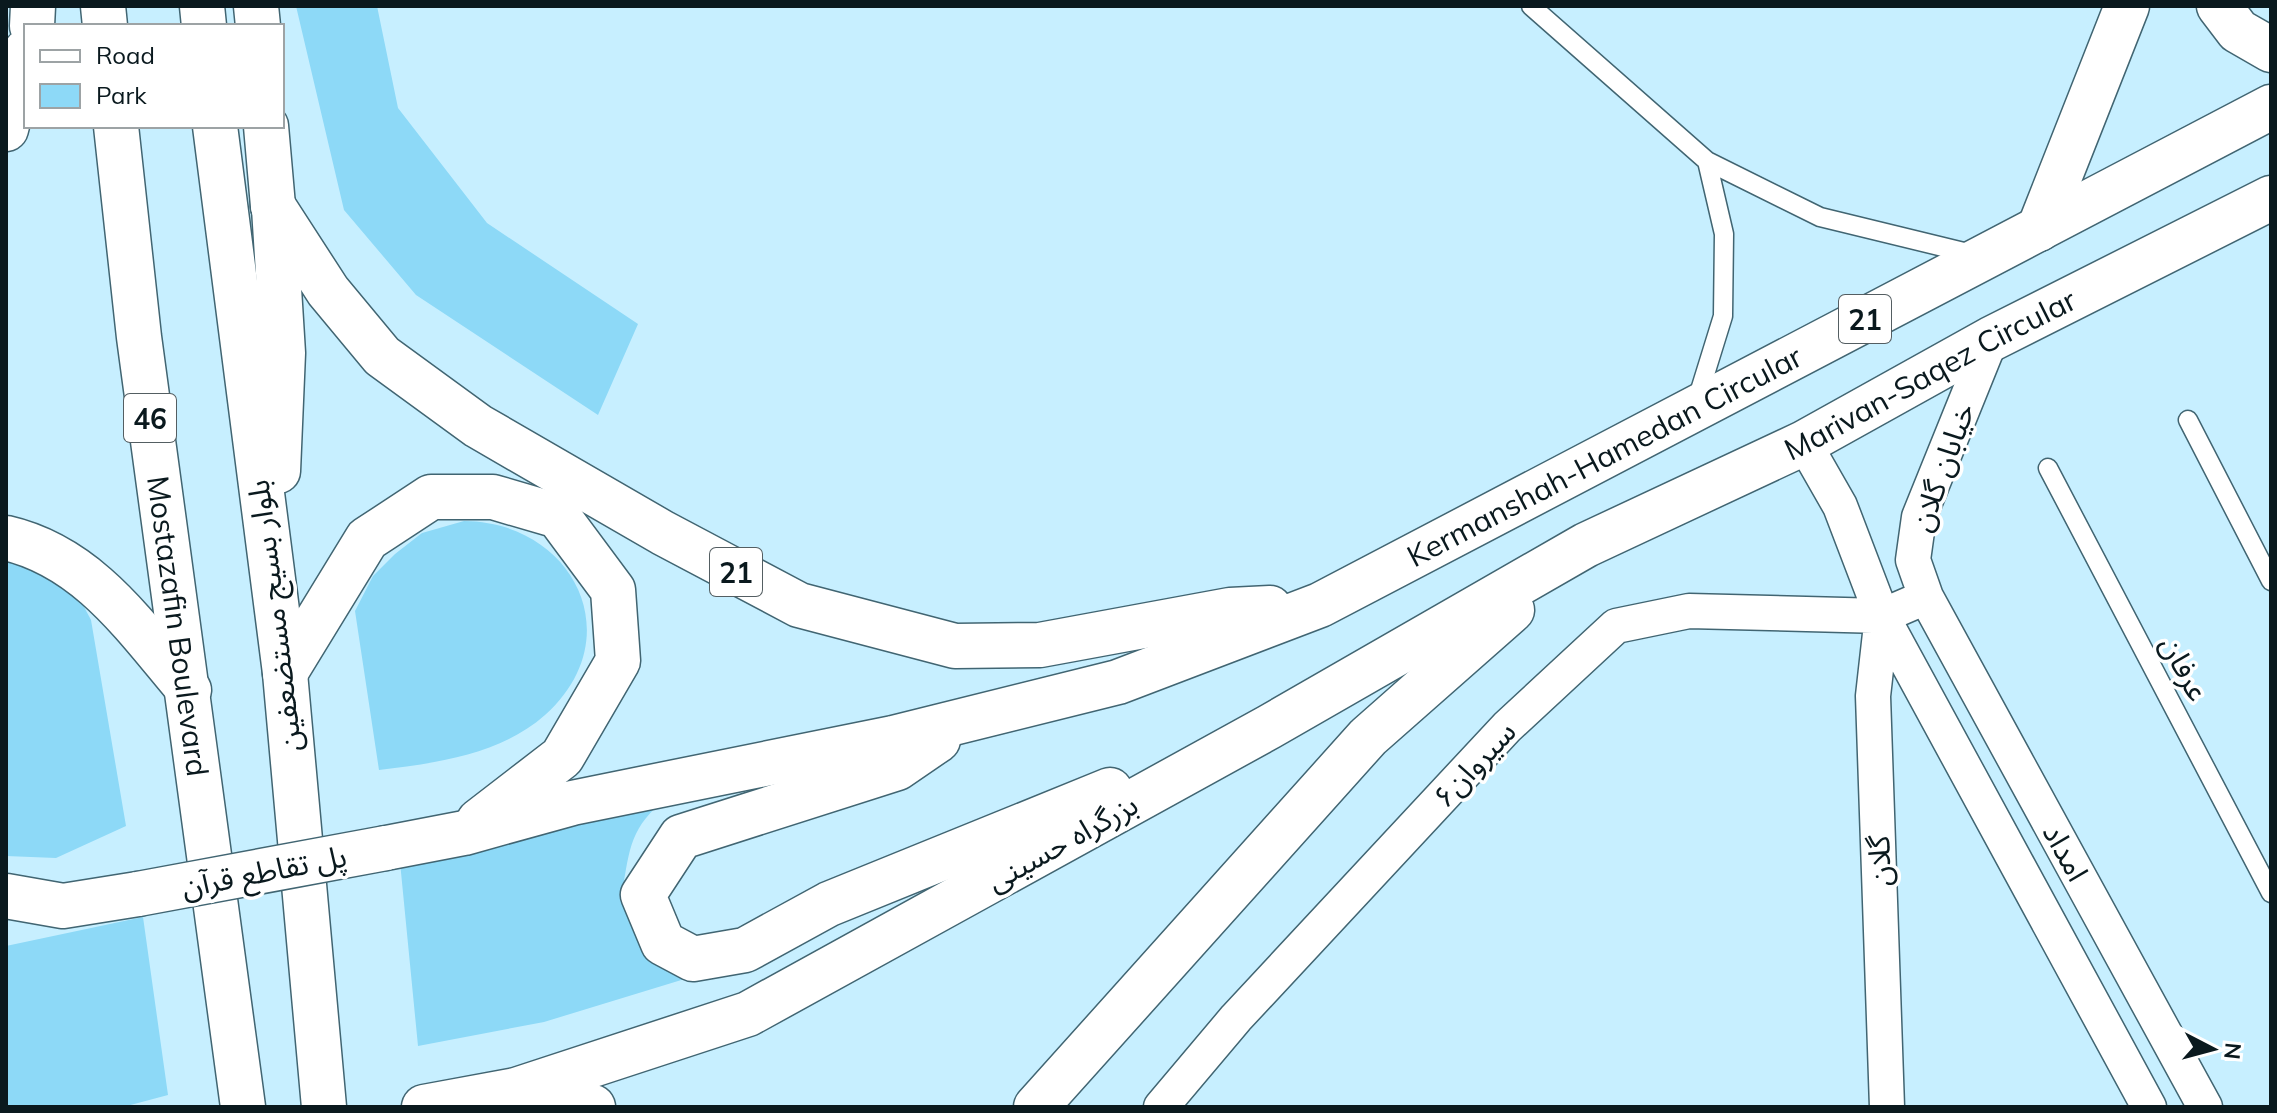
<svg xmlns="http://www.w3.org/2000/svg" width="2277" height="1113" viewBox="0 0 2277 1113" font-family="Mulish,'Noto Sans Arabic',sans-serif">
<rect width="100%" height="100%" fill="#c7efff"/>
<!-- green -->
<path fill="#8dd9f7" d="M296,6H377L398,108L487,223L638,324L598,415L416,295L344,210Z
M464,521C573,522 632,637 545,715C500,755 436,763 379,770L355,611L373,576L395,554L422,533Z
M6,555L73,586L91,620L126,826L56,858L6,856Z
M668,797C630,827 630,847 622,893L701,974L544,1022L418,1046L400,862Z
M143,917L168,1095L123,1107H6V946Z"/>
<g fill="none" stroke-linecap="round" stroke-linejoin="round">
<defs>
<path id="lane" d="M1531,6L1707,161L1820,217L1976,255
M1697,400L1723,316L1724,234L1707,161
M2188,420L2271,581
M2048,468L2271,893"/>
<path id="street" d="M1991,339L1919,517L1913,560L1926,597L2205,1107
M1804,443L1840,506L1882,616L2149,1107
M1882,616L1873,696L1887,1107
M1161,1107L1236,1018L1507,727L1616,626L1689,611L1882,616L1926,597"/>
<path id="secondary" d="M256,6L258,26
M2219,6L2238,31L2271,50
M266,126L273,206
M2039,229L2127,6"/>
<path id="primary" d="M32,26L33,6
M6,129L26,51"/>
<g id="highway">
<path d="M103,6L105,26"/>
<path d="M202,6L204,26"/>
<path id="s1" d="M116,126L139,337L243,1107"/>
<path d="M215,126L285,673L324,1107"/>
<path d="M273,206L328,291L382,356L478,426L663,533L799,605L955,646L1040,645L1230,610L1270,608"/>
<path d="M274,208L283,353L278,471"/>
<path d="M6,538C89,557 136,628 189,690"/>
<path d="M285,673L367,539L431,497H493L558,516L613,590L618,661L562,757L479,821"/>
<path d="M938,740L897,768L681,837L643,895L663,943L693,959L745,950L829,904L1110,790"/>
<path id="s2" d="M386,848L464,833L572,803L893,738L1118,682L1320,605L2271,107"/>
<path d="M6,896L63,906L138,894"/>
<path d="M518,1090L593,1107"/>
<path id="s3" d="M424,1107L516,1090L748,1014L1269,727L1586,545L1804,443L1991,339L2271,198"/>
<path d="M1036,1107L1368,737L1512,610"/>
</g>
</defs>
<!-- lane casing -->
<use href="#lane" stroke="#416572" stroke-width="21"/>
<!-- street casing -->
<use href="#street" stroke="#416572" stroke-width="37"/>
<!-- secondary casing -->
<use href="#secondary" stroke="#416572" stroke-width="47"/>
<!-- primary casing -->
<use href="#primary" stroke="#416572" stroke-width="47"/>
<!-- highway casing -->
<use href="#highway" stroke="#416572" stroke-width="47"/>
<!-- lane -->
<use href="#lane" stroke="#fff" stroke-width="18"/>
<!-- street -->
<use href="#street" stroke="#fff" stroke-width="34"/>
<!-- secondary -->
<use href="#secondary" stroke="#fff" stroke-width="44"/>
<!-- primary -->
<use href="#primary" stroke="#fff" stroke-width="44"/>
<!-- highway -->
<use href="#highway" stroke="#fff" stroke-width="44"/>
<defs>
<path id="highway-bridge" d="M138,894L386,848"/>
</defs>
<!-- highway-bridge casing -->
<use href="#highway-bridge" stroke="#416572" stroke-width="47" stroke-linecap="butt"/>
<!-- highway-bridge -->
<use href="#highway-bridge" stroke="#fff" stroke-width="44"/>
</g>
<g text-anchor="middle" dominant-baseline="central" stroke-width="7" stroke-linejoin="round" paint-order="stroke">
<!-- shield labels -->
<g fill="#fff" stroke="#545e62" stroke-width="2">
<rect x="1839" y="295" width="52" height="48" rx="6"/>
<rect x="124" y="394" width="52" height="48" rx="6"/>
<rect x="710" y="548" width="52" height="48" rx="6"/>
</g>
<g font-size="28" font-weight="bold" fill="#0a191e">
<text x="1865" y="319">21</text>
<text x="150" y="418">46</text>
<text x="736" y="572">21</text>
</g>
<!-- street labels -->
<g font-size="30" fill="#0a191e" stroke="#fff">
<text stroke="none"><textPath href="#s3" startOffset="1682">Marivan-Saqez Circular</textPath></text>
<text stroke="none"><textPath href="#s2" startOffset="1288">Kermanshah-Hamedan Circular</textPath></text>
<text transform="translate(1942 467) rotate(-70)">خیابان گلان</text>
<text transform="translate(274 616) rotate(-97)">بلوار بسیج مستضعفین</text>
<text stroke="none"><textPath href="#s1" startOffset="504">Mostazafin Boulevard</textPath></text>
<text transform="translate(2185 668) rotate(62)">عرفان</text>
<text transform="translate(1474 764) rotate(-47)">سیروان۶</text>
<text transform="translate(1062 842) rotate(-29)">بزرگراه حسینی</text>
<text transform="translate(2066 852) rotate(61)">امداد</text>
<text transform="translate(1879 861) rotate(-92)">گلان</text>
<text transform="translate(264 871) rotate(-11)">پل تقاطع قرآن</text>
</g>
</g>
<!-- border -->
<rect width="2277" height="1113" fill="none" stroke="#0a191e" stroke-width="16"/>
<!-- legend -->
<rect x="24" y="24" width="260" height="104" fill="#ffffff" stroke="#9da3a5" stroke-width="2"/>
<rect x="40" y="50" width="40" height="12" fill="#ffffff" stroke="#9da3a5" stroke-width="2"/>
<text x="96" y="64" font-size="24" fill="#0a191e">Road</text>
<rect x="40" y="84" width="40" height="24" fill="#8dd9f7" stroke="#9da3a5" stroke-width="2"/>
<text x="96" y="104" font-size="24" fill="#0a191e">Park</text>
<!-- north arrow -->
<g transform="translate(2213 1049) rotate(96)" stroke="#ffffff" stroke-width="6" paint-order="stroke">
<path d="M0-6L14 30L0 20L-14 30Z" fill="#0a191e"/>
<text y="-12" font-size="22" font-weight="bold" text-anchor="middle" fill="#0a191e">N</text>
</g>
</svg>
